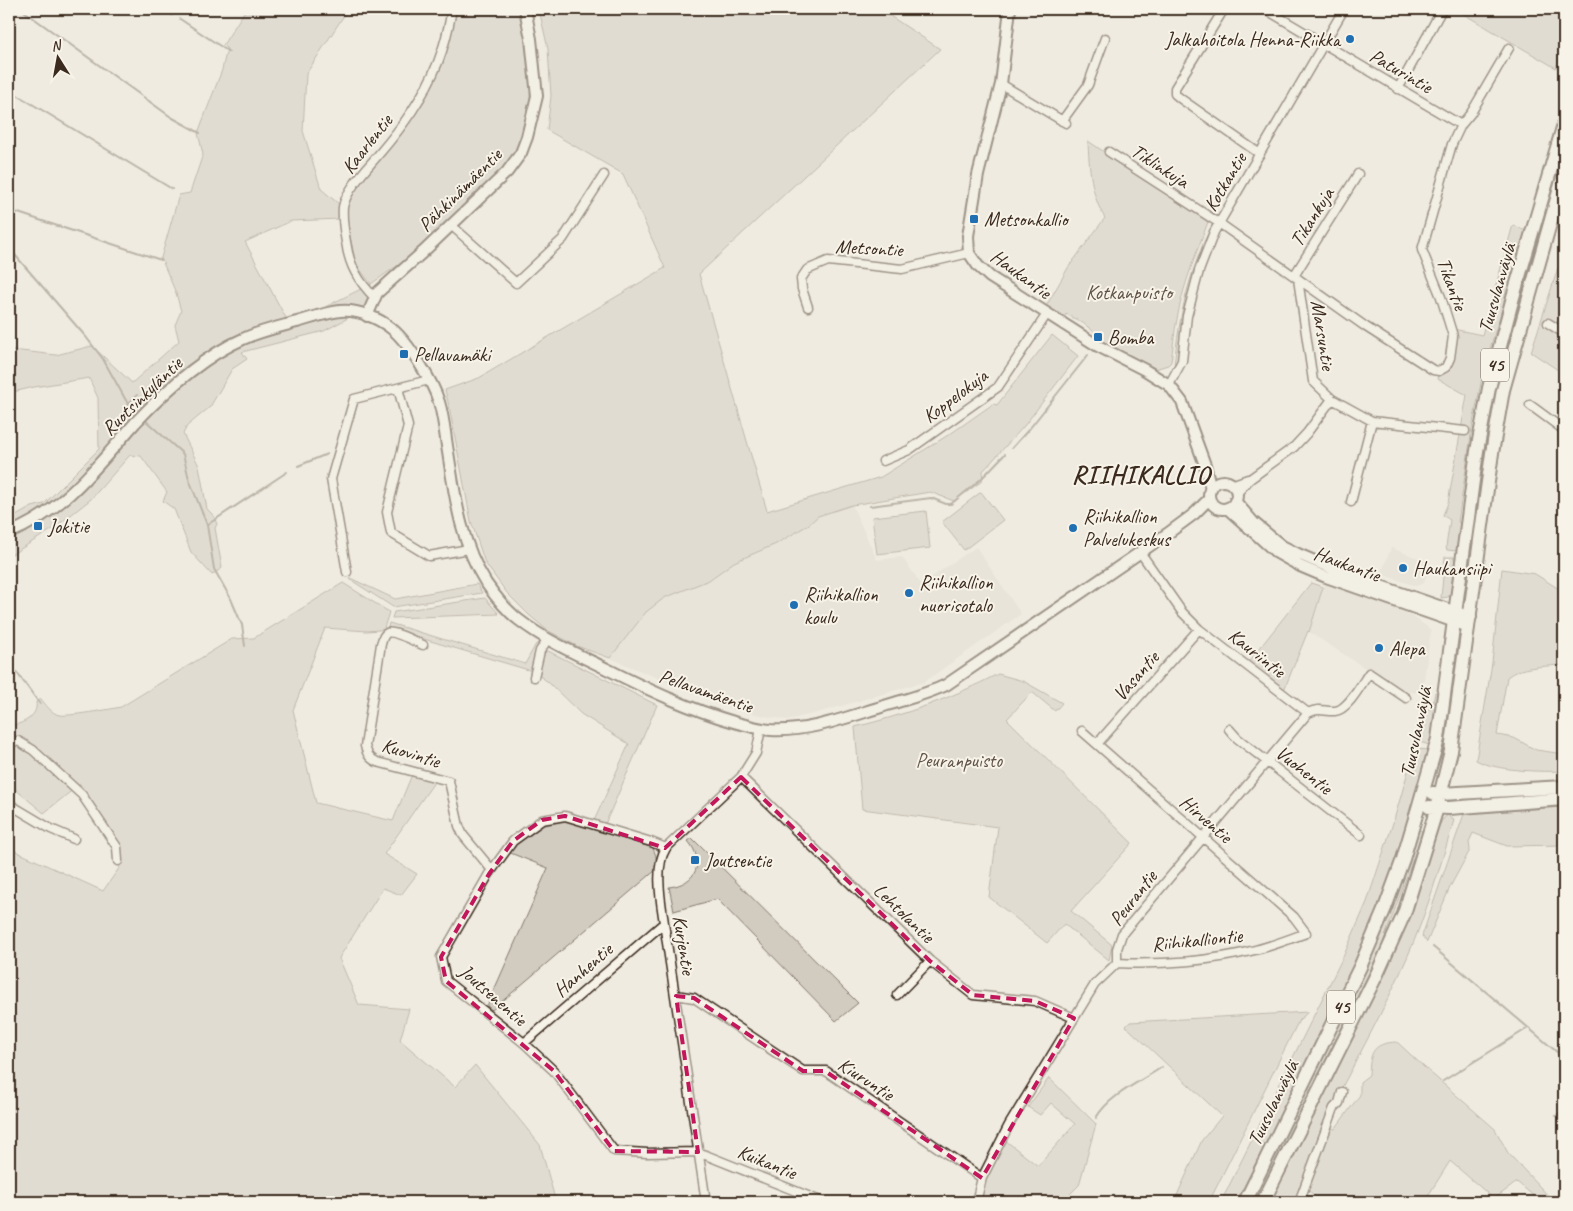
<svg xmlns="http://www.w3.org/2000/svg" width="1573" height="1211" viewBox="0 0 1573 1211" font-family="Caveat,sans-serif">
<rect width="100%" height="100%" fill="#efebe0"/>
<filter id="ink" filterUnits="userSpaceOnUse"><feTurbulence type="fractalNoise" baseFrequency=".02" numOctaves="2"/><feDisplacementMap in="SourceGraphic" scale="10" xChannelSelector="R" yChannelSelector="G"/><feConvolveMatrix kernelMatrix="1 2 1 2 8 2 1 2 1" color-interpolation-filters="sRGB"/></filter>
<g filter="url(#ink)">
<!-- built -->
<path fill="#e0dbd0" d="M852,505L877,560L902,557L921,584L976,547L1021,614L924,682L817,713L787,720L734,710L610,658L646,612L664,597L709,580L734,562L776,544L808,525L818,516Z
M1391,548L1431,563L1424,583L1416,586L1381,574Z
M1326,581L1391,605L1415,618L1431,630L1422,693L1401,691L1309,632Z"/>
<!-- green -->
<path fill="#d1cbc0" stroke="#867a6f" d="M246,9H348L306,74L303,131L321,189L340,205V219L291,221L245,242L287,320L325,307L371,284L356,264L347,222V208L356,187L402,131L432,83L447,50L456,9H520C532,69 542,121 500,173L414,254L371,284L368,299L372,305L324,331L242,352L247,359L232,369L210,407L187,426L183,434L199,466L207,509L213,515L217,524L215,528L222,568L212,575L191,552L174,509L163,501L167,492L141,456L130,455L91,499L53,529L9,556V520L32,507L44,504L99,449L98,398L89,378L34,387L9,393V347L12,350L56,355L92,346L132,383L179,341L175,325L181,311L176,293L161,258L179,195L190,193L203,154L198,133L222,70L227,49L223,45Z
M539,9H891L887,14L940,49L699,274L767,511L881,477L953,432L993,404L997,405L1052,335L1078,356L1024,426L983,471L982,481L954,501L930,492L852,505L818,516L808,525L776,544L734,562L709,580L664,598L646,612L610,658L577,646L547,630L529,615L507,593L485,563L471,521L449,406L445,390L479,378L665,268L623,174L547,130L551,96L548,49Z
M1455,9H1564L1559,30V58L1556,68Z
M1088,141L1208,222C1196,254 1183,285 1177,319C1174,333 1173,348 1171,362L1168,365L1158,368V369L1128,357L1103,341V339L1083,323L1066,314L1064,318L1045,308L1068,268L1105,218C1091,196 1089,166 1088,141Z
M1513,225L1526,231L1484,368L1472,428L1458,522L1460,523L1457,551L1447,550L1446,547L1450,520L1443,515L1448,503L1467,395L1438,379L1437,373L1447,368L1453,329L1482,335Z
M1209,232L1210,233C1198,265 1184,298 1181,333C1180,344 1181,357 1174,366C1178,327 1184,294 1198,257C1201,249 1204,240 1209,232Z
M1558,268L1564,271V361L1558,370L1531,352Z
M981,492L1003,520L964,550L942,522Z
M926,511L930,548L877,554L872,517Z
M1445,557H1454C1456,566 1454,592 1448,597L1441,598Z
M1502,569L1535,574L1559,589V599L1564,607V670L1563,667L1559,665C1542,667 1520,666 1507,677L1497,735L1514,738L1536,750L1564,754V771C1541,772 1496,771 1476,760L1492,663Z
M350,578L395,599L477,584L482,593L393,607L351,580Z
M343,583L389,612L384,628H388L389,623L525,664L536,644L538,645L532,671L390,629L367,631L325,628L293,710L316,803L393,821L413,772L437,778L384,854L417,874L401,895L383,888L339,958L359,1005L409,1009L400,1040L455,1087L475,1065L540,1145L555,1199L560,1202H9V839L15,851L103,891L120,867V845L80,784L44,813L9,784V725C21,726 39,716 36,702L41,699C46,705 51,713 59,715C66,717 112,709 121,707L232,639L254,638Z
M1311,583L1323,587L1309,632L1308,631L1284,690L1248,663Z
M485,598L499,614L392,618L394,612Z
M546,650L657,705L605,824L594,821L629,744L581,714L547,681L538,675L543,653Z
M998,674L1023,681L1062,703L1055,711L1032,692L1007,719L1132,843L1071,911L1112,945L1109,960L1064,924L1047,943L989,897L998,827L862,809L855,727C905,715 952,698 998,674Z
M1435,692H1437V706L1429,745L1420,742L1418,740L1421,729L1422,713L1429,709H1432Z
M1418,749L1427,750C1391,912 1310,1056 1236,1202H1221L1344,955L1367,902L1394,820L1414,751Z
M1564,807V845L1507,846L1473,833L1469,842L1470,850L1450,887L1427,942L1422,936L1464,814Z
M1449,814L1450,818L1454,820C1440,867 1426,915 1406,960C1381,1017 1350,1071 1321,1127L1335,1129L1360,1095V1082L1369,1075C1370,1053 1372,1043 1397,1042L1425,1068L1495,1129L1508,1153L1554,1202H1541L1517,1182L1494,1199L1450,1161L1424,1202H1322L1309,1191L1305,1202H1267L1404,932L1439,826L1443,819Z
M565,819L653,848L656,856L657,869L492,1010L487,1006L548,868L508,852L514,843L543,822Z
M1417,830L1423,831L1381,948L1255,1202H1249Z
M692,838L858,1003L836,1021L717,899L674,911L669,887C696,884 706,862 688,841Z
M1308,1012L1299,1020L1209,1202H1174L1202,1140L1222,1116L1126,1026L1130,1022Z
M1049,1078L1096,1124L1079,1185L1069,1195L1076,1202H980L986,1180L1006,1141L1038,1166L1075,1124L1051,1103L1040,1115L1028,1107Z"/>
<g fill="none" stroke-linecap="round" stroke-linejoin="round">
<!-- stream -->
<path stroke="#7e7266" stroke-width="2" d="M21,9L171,117L200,133
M162,9L172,15
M180,19L229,52
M9,90L172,189
M9,210L161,260
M9,248L86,337L103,359L128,404L139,415
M128,404L137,395
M145,420L183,454L189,479L207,525L214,569L231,599L242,625L245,646
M1012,448L1030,428L1088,355
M298,466L327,454
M870,506L931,498L946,504H951L981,479L1005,454
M207,525L287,472
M9,662L40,704
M1433,947L1564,1058
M1443,1081L1528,1028
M1556,1116L1564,1109
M1096,1118C1109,1095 1140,1082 1162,1067"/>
<defs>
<path id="minor" d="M1224,9L1175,88V94L1181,99L1260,154
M1265,9L1461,125
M1001,84L1066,123
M1398,89L1441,11
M1062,121L1088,85L1105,38
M1109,152L1219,223L1366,327L1433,370L1439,371L1446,367L1450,358L1453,336L1441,297L1422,250L1452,144L1461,125L1471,113L1509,48
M451,225L516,283L563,239L604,175
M1294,276L1358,174
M1298,279L1313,381L1332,399L1372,421L1465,431
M375,298C358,281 349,265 346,242C344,231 342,218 343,207C346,190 368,167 379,154C391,140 402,126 412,111C435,76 445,50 452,9
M808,307L802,289L801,279L807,270L828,261L902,269L969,253
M1548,323L1564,333
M1169,385L1182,361L1187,316L1199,271L1214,232L1344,9
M398,388L408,426L387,512L391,533L429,556L469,549
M1530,405L1564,430
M883,461L909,450L998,387L1047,314
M1231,485L1248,479
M1236,494L1250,479L1294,447L1307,433L1332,399
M1351,502L1372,421
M1140,552L1182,612L1199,629L1308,713
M347,572L331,479L354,399L429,380
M1564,582V596
M423,645C416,642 393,630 387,633C383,635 382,641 381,644L365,746C367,754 369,758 377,762L449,781L459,826L463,835L492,870
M534,677L540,651L547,640
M1229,729L1237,738L1361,835
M1082,731L1294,917L1306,933C1290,939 1272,946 1255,950C1213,961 1161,965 1117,963
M9,742L18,741L33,750L82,795L117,847L118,861
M1097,744L1199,629
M741,777L930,961L973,995L1035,1001L1074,1018
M9,804L51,829L74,839
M666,848L651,842L565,816L542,820L513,841L489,874L441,957L446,981L524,1043L554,1071L614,1151L647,1153L698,1152L823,1202
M676,995L694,998L803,1071H826L982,1178
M897,995L930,961
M524,1043L664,923
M706,1202L664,923C661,902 654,867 666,848L741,777L756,753L761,729
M976,1202L982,1178L1009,1125L1095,984L1117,963V949L1122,934L1308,713C1321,707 1324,712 1335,711C1348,710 1362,683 1369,673L1406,698
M1299,1202L1334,1108L1339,1103L1342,1092"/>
<path id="tertiary" d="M1010,9L1001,84L978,175L968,236L969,253L978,266L990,277L1098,346L1145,370L1169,385L1182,402L1205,465L1211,489
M367,316L377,293L423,252L507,172L521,153L527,137L537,96L531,39L525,9
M1209 495a14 14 0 1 1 28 0a14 14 0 1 1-28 0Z
M1235,501L1254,523L1282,546L1298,554L1340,572L1471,617
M1227,508L1277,553L1300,566L1326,577L1469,627
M9,533C63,512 98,465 135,423C166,390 202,357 243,339C260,331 279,327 297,322C311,318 325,313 340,311C357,309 379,318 392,329C408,342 433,382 439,402C444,418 445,435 448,452C455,497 461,544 486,583C495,596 507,611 519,620C546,641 577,654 607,669C649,690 689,709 734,722C746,725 758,729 771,730C808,732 845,718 881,707C903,700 925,695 946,685L1167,534L1194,514L1209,499"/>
<path id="primary" d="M1433,793L1441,794L1564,787
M1429,807L1449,808L1564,799
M1245,1202L1360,967L1385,908L1403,859L1419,805L1438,739L1477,451L1489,388L1513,297L1564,124
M1263,1202L1377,974L1404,914L1437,808L1451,751L1492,453L1503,390L1564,174"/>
</defs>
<!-- minor casing -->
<use href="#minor" stroke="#3b2a1e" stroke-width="11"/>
<!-- tertiary casing -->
<use href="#tertiary" stroke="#3b2a1e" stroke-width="14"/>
<!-- primary casing -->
<use href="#primary" stroke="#3b2a1e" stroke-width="16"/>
<!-- minor -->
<use href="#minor" stroke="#f7f3e8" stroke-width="8"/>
<!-- tertiary -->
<use href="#tertiary" stroke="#f7f3e8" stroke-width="10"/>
<!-- primary -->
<use href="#primary" stroke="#f7f3e8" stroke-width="12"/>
</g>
</g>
<!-- marked area -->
<path d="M0 0H1573V1211H0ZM741,777L930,961L973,995L1035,1001L1074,1018L982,1178L825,1071H803L694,998L676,996L698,1152L614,1151L554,1071L446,981L441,957L489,874L513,841L542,820L565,816L665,848Z" fill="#efebe0" fill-opacity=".55" fill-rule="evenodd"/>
<path fill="none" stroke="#c2185b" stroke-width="4" stroke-dasharray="10 6" stroke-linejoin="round" d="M741,777L930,961L973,995L1035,1001L1074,1018L982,1178L825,1071H803L694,998L676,996L698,1152L614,1151L554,1071L446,981L441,957L489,874L513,841L542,820L565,816L665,848Z"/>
<!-- markers -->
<g fill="#1f6fb2" stroke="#f7f3e8" stroke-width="2">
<circle cx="1350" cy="39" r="5"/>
<rect x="969" y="214" width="10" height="10" rx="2.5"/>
<rect x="1093" y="332" width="10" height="10" rx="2.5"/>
<rect x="399" y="349" width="10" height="10" rx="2.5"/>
<rect x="33" y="521" width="10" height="10" rx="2.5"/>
<circle cx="1073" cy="528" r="5"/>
<circle cx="1403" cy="568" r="5"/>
<circle cx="909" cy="593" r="5"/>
<circle cx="794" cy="605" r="5"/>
<circle cx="1379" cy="648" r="5"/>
<rect x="690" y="855" width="10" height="10" rx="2.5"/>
</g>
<g text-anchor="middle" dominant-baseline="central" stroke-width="4" stroke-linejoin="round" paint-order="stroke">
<!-- shield labels -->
<g fill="#f7f3e8" stroke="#73665b" stroke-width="1">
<rect x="1481" y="348.5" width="28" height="33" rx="4"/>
<rect x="1327" y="990.5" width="28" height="33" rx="4"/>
</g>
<g font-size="19" font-weight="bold" fill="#3b2a1e">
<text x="1495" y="365">45</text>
<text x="1341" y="1007">45</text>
</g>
<!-- poi labels -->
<g font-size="20" fill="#3b2a1e" stroke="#f7f3e8" text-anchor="start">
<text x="1340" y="39" text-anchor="end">Jalkahoitola Henna-Riikka</text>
<text x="984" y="219">Metsonkallio</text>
<text x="1108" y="337">Bomba</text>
<text x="414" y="354">Pellavamäki</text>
<text x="1083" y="516">Riihikallion<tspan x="1083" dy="23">Palvelukeskus</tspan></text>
<text x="48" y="526">Jokitie</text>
<text x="1413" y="568">Haukansiipi</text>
<text x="919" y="582">Riihikallion<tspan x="919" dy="23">nuorisotalo</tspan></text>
<text x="804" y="594">Riihikallion<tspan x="804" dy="23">koulu</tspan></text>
<text x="1389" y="648">Alepa</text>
<text x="705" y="860">Joutsentie</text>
</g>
<!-- street labels -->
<g font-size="20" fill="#3b2a1e" stroke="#f7f3e8">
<text transform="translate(1401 71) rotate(30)">Paturintie</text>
<text transform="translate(367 144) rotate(-52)">Kaarlentie</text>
<text transform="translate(1160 166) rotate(33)">Tiklinkuja</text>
<text transform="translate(1225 182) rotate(-59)">Kotkantie</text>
<text transform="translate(460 190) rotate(-45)">Pähkinämäentie</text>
<text transform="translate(1312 217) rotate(-58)">Tikankuja</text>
<text transform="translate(869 248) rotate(3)">Metsontie</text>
<text transform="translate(1021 274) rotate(36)">Haukantie</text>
<text transform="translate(1452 284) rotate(70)">Tikantie</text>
<text transform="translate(1497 288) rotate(-74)">Tuusulanväylä</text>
<text transform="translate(1323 335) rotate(81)">Marsuntie</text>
<text transform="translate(142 396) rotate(-44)">Ruotsinkyläntie</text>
<text transform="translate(955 396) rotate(-37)">Koppelokuja</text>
<text transform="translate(1347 564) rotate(20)">Haukantie</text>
<text transform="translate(1257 653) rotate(38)">Kauriintie</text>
<text transform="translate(1136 676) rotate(-49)">Vasantie</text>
<text transform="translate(706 691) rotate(19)">Pellavamäentie</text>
<text transform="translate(1416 732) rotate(-78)">Tuusulanväylä</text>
<text transform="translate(411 753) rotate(17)">Kuovintie</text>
<text transform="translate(1304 770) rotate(38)">Vuohentie</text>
<text transform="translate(1206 819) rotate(41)">Hirventie</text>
<text transform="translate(1133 898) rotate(-52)">Peurantie</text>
<text transform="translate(904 913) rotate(44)">Lehtolantie</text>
<text transform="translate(1197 940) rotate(-6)">Riihikalliontie</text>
<text transform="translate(684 945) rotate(81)">Kurjentie</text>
<text transform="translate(583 970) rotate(-41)">Hanhentie</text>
<text transform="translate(493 995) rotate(41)">Joutsenentie</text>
<text transform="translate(866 1079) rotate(33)">Kiuruntie</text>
<text transform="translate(1273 1103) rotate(-64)">Tuusulanväylä</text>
<text transform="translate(767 1162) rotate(22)">Kuikantie</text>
</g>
<!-- park labels -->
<g font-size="20" fill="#605246" stroke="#f7f3e8">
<text x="1129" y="292">Kotkanpuisto</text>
<text x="959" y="760">Peuranpuisto</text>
</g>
<!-- district labels -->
<g font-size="25" font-weight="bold" letter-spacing="1" fill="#3b2a1e" stroke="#f7f3e8">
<text x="1141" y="475">RIIHIKALLIO</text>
</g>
</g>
<!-- margin -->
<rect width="1573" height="1211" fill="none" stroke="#f7f3e8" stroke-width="30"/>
<rect x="15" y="15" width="1543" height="1181" fill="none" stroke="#3b2a1e" stroke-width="2" filter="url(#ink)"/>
<!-- north arrow -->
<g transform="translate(58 58) rotate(349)" stroke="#f7f3e8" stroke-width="4" paint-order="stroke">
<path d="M0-4L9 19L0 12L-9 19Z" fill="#3b2a1e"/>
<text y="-8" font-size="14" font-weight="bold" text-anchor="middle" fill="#3b2a1e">N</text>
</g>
</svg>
